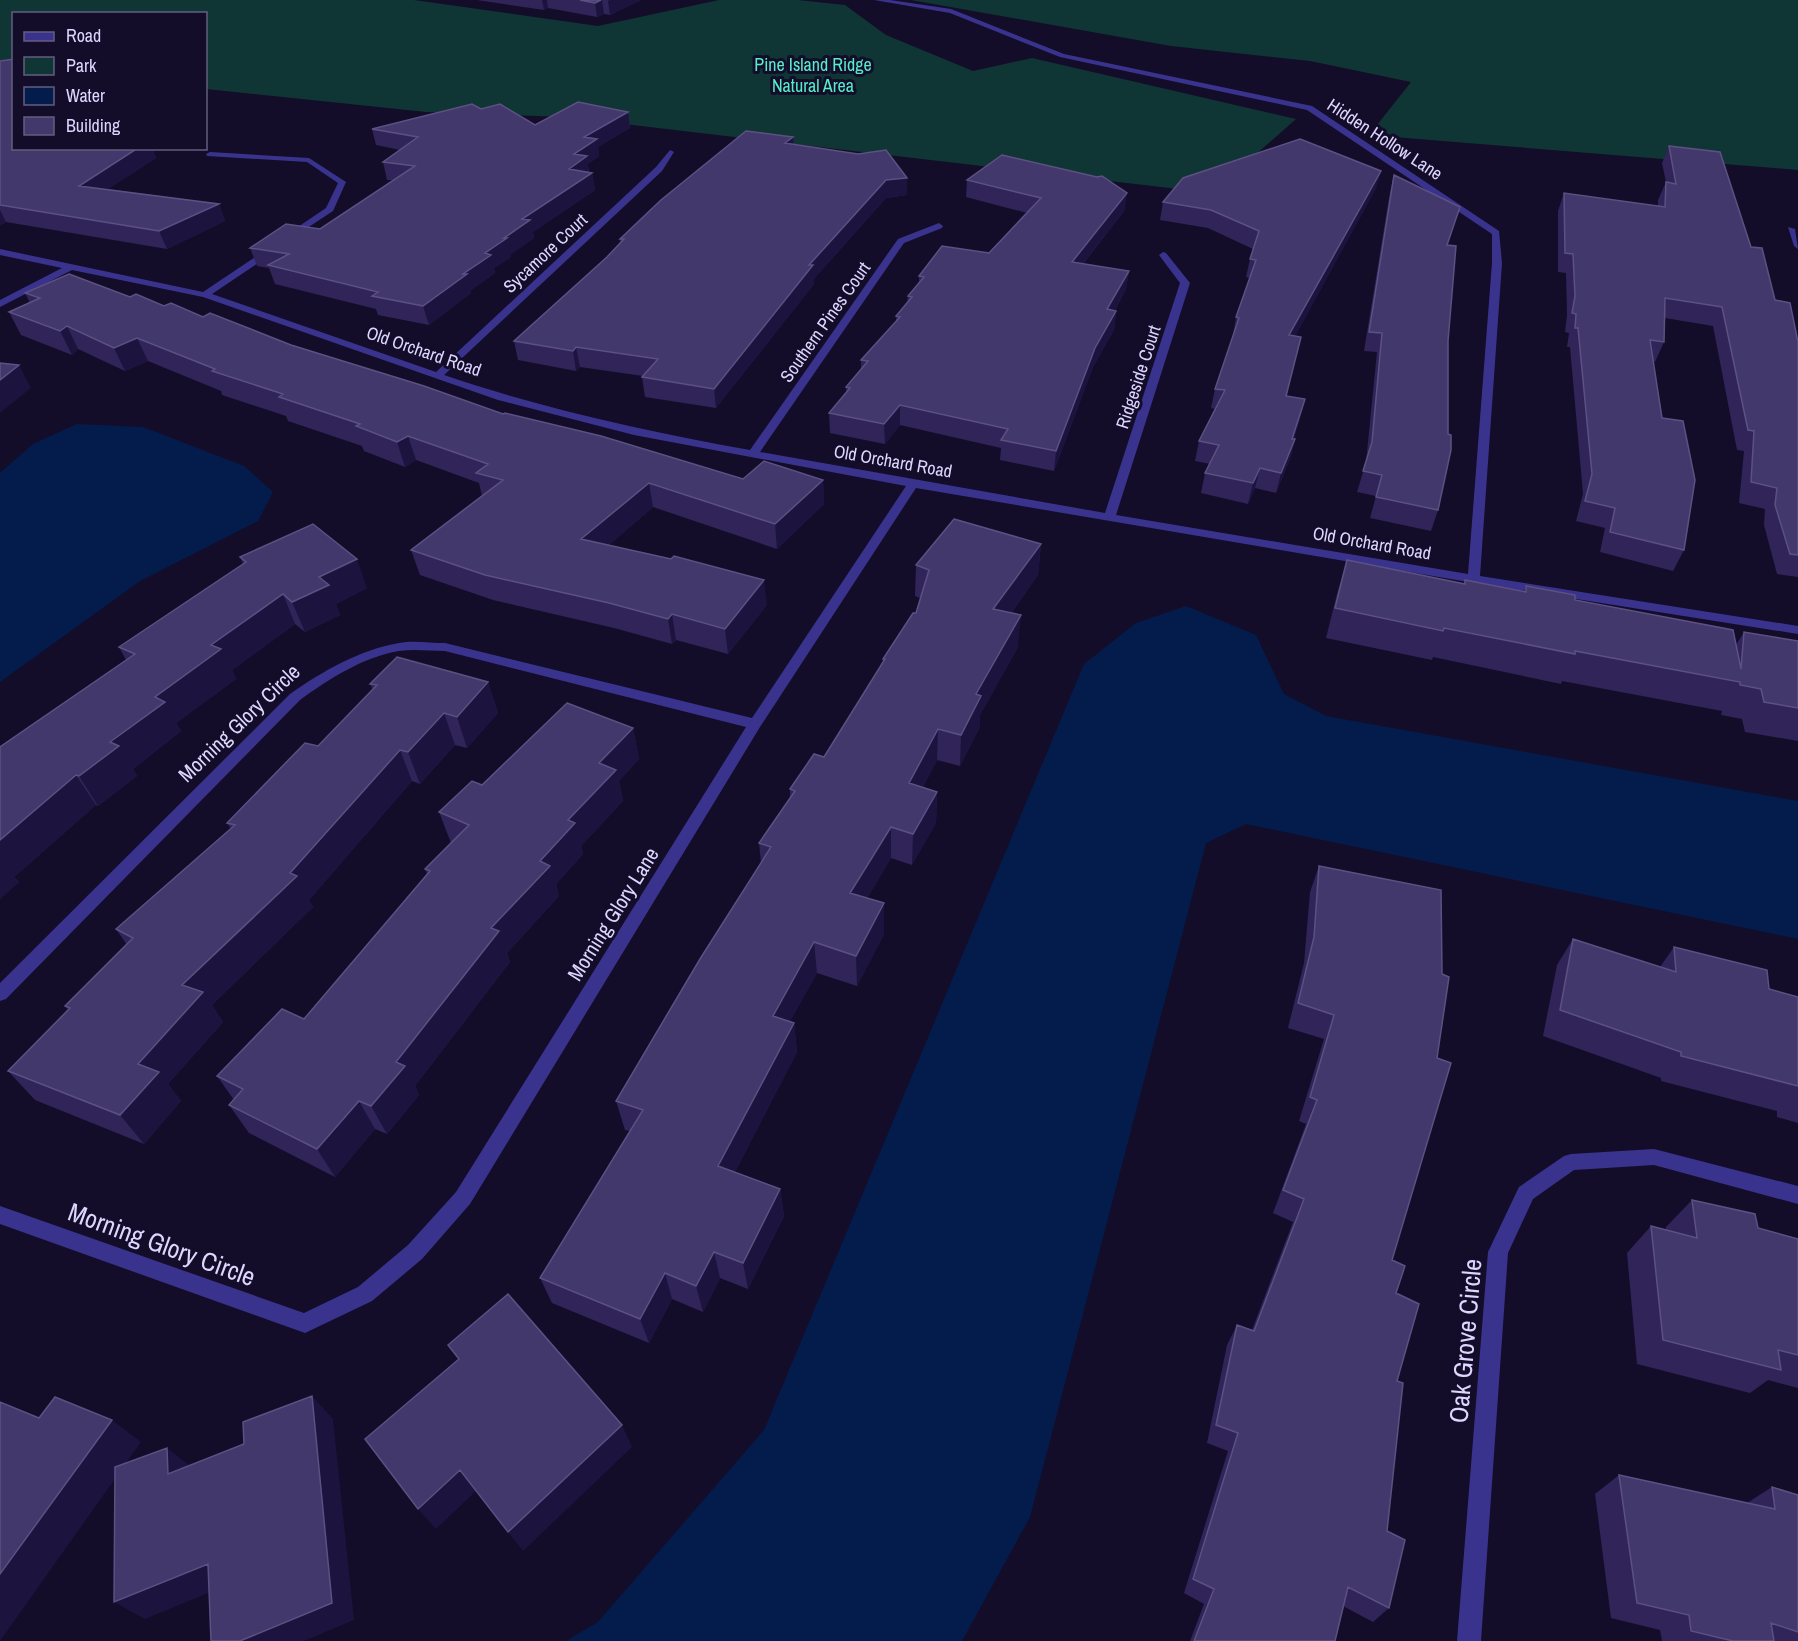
<svg xmlns="http://www.w3.org/2000/svg" width="1798" height="1641" viewBox="0 0 1798 1641" font-family="'Archivo Narrow',sans-serif">
<rect width="100%" height="100%" fill="#130d2a"/>
<!-- green -->
<path fill="#103535" d="M0,0H414L598,26L719,0H798L845,5L886,35L973,71L1032,58L1296,119L1212,193L565,117L426,112L206,89V14H14L13,67L0,64Z
M911,0H1798V170L1369,135L1411,82L1310,61L1171,46Z"/>
<!-- water -->
<path fill="#041c4c" d="M77,424L143,427L244,466L273,492L258,521L140,581L0,682V473L33,444Z
M1186,606L1256,635L1284,694L1326,716L1798,801V939L1246,824L1206,843L1030,1517L962,1641H566L598,1622L764,1430L1084,664L1136,623Z"/>
<g fill="none" stroke-linecap="round" stroke-linejoin="round">
<!-- street -->
<path fill="#3a338e" fill-rule="evenodd" d="M874,0H890L951,9L1064,54L1312,106L1499,231L1502,263L1480,576L1798,626V634L1474,583L916,488L760,727L470,1204L422,1259L372,1301L305,1333L0,1224V1206L304,1313L358,1287L408,1245L456,1192L746,727L445,651C430,651 414,649 399,651C363,657 329,679 300,700L6,999L0,1001V983L290,694C323,671 359,650 399,643C414,640 430,643 445,643L752,718L906,486L634,435L498,400L203,297L72,270L0,307V300L62,268L0,255V249L203,292L267,249H273V253L212,294L436,372L656,167L670,150L674,152L662,171L444,375C544,409 646,431 750,450L898,239L939,223L943,226L942,228L904,243L760,452L1105,513L1180,283L1159,255L1163,252L1166,253L1190,283L1116,515L1468,574L1492,263V234L1307,110L1060,57L950,13Z
M210,152L309,158L346,182L333,211L289,240L286,239V235L326,208L338,183L307,162L207,156L206,154Z
M1788,227L1795,229L1798,249L1794,246Z
M1654,1149L1798,1186V1204L1654,1165L1574,1170L1533,1199L1508,1253L1481,1641H1457L1488,1252L1519,1187L1564,1156L1571,1154Z"/>
</g>
<!-- wall -->
<path fill="#312459" d="M477,0H641L610,15L604,14L597,17L548,8L544,10Z
M0,61L14,148H152L156,158L108,189L219,204L225,221L167,249L6,222L0,225Z
M481,109L535,125L628,112L630,128L598,147L599,156L588,164L589,173H592L595,190L533,232L534,238L511,254V257L494,268L495,273L471,290V293L429,325L378,315L376,309L275,284L269,268L257,266L250,248L320,229L394,180H387L383,162L400,150L376,145L372,129Z
M793,137V145L907,195L886,198L813,280L814,284L716,408L645,397L642,377L643,376L580,367L576,371L518,360L514,341L607,257L620,243V239Z
M1669,146L1751,247L1775,300L1798,342V577L1777,574L1764,525L1765,509L1739,503L1744,451L1737,450L1713,326L1665,318L1664,342L1655,362L1653,361L1684,550L1673,571L1600,552L1605,528L1576,521L1583,494L1570,347H1567L1569,333L1565,332L1567,315L1566,273L1558,272V211L1564,193L1658,206V200L1666,182L1662,163Z
M1381,171L1376,188L1295,336L1287,396L1305,399L1294,439H1295L1290,459L1276,493L1255,488L1248,504L1201,493L1205,473L1210,464L1195,461L1199,441L1215,409L1211,408L1215,389L1233,336L1236,317L1250,278L1246,277L1250,259L1253,249L1208,228L1160,220L1163,202Z
M1394,175L1454,225L1447,245L1448,341L1438,510L1431,531L1370,518L1376,496L1357,492L1366,462L1377,352L1364,351L1390,192Z
M967,180L1125,210L1083,264L1129,271L1126,289L1115,310L1116,311L1114,330L1093,367L1054,471L1000,460L1001,448L900,425L885,444L830,433L829,413L846,393V387L861,369V360L896,322V316L907,302L908,296L919,282V276L989,253L1027,213L966,197Z
M25,293L130,297L203,317L503,414L743,479L823,480L824,504L777,549L653,507L609,545L767,605L728,654L676,640L672,644L614,628L493,600L420,575L411,550L482,496L479,483L416,460L405,467L364,451L362,446L288,421L286,416L222,395L221,391L148,361L125,371L78,349L72,355L21,335L9,312L30,303Z
M1041,544L1038,575L1011,613L1018,647L980,715V727L960,766L937,760L923,787L937,792L936,823L912,865L891,858L867,898L884,903V934L857,986L817,973L790,1021L794,1023L797,1052L735,1172L780,1189L784,1216L748,1289L720,1278L703,1312L672,1299L649,1343L552,1303L540,1278L630,1131L625,1130L616,1101L761,863L759,843L790,797V789L824,757L883,663V659L916,613L920,598L915,596L916,565Z
M240,557L367,588L336,604L340,615L305,632L295,624L232,670L236,679L176,723L181,731L133,769L137,776L98,806L96,805L14,877L19,882L0,899V747L126,660L119,647L243,564Z
M1347,560L1464,584L1465,580L1524,591L1526,586L1736,645L1744,632L1798,641V741L1745,732L1742,719L1721,715L1722,711L1562,681L1561,684L1433,657L1432,660L1326,638L1338,590Z
M488,682L498,713L467,748L455,745L420,784L412,781L309,900L313,907L212,1005L223,1022L168,1084L181,1101L144,1144L35,1100L8,1071L68,1010L65,1006L127,945L116,929L231,829L227,823L318,746L373,690L370,684Z
M633,728L639,759L619,781L623,801L581,846L583,854L556,884L559,896L507,953L510,962L415,1086L419,1095L387,1134L375,1129L335,1177L249,1133L229,1105L234,1100L217,1076L304,1019L427,874L425,869L451,843L439,812L482,785Z
M1319,866L1392,1260L1396,1293L1397,1381L1387,1531L1389,1608L1373,1622L1343,1606L1335,1641H1190L1204,1604L1184,1593L1228,1451L1207,1443L1227,1345L1237,1325L1252,1330L1293,1222L1273,1213L1306,1124L1299,1121L1324,1039L1288,1028L1304,963L1310,892Z
M1573,939L1660,967L1674,947L1769,989L1798,997V1123L1777,1117V1111L1661,1081V1078L1543,1036L1557,965Z
M1692,1200L1758,1228L1798,1239V1388L1768,1380L1750,1393L1637,1364L1627,1253L1651,1226L1666,1230V1227Z
M1619,1475L1747,1503L1772,1487L1798,1495V1641H1662L1660,1630L1611,1618L1595,1494Z"/>
<!-- shaded-wall -->
<path fill="#1d133f" d="M542,0H547L548,8L544,10Z
M601,0H602L604,14L597,17L595,3Z
M610,0H641L610,15L608,1Z
M628,112L630,128L598,147L599,156L588,164L589,174L569,169L574,154L584,137Z
M793,137L794,154L785,143Z
M138,148H152L156,158L87,203L79,186Z
M1381,171L1376,188L1285,355L1289,335Z
M592,173L595,190L533,232L534,238L511,254V257L494,268L495,273L471,290V293L429,325L423,306L463,274L504,238L522,219Z
M907,178V195L886,198L813,280L814,284L716,408L714,389L809,265L886,180Z
M1127,193L1125,210L1070,280L1072,262Z
M219,204L225,221L167,249L159,231Z
M0,210L6,222L0,225Z
M1129,271L1126,289L1105,328L1107,309Z
M1116,311L1114,330L1093,367L1054,471L1056,451L1095,348Z
M67,326L78,349L72,355L60,331Z
M137,338L148,361L125,371L114,348Z
M576,347L580,367L576,371L573,351Z
M19,365L31,388L0,413V380Z
M1305,399L1300,419L1289,453L1295,439L1290,459L1276,493L1281,473Z
M900,405V425L885,444L884,424Z
M408,436L416,460L405,467L397,442Z
M1260,468L1255,488L1248,504L1253,483Z
M823,480L824,504L777,549L775,524Z
M649,483L653,507L587,564L581,539Z
M1041,544L1038,575L991,640L993,609Z
M357,559L367,588L336,604L340,615L305,632L292,602L319,577Z
M764,580L767,605L728,654L725,629Z
M283,594L295,624L232,670L236,679L176,723L181,731L133,769L137,776L98,806L79,776L110,742L155,697L211,645Z
M672,614L676,640L672,644L668,619Z
M1021,615L1018,647L980,715V727L960,766L961,735L976,694Z
M488,682L498,713L467,748L457,717Z
M444,713L455,745L420,784L408,752Z
M633,728L639,759L619,781L623,801L581,846L583,854L556,884L559,896L507,953L510,962L415,1086L419,1095L387,1134L371,1106L396,1062L568,820L599,763Z
M938,729L937,760L909,814V783Z
M400,750L412,781L309,900L313,907L212,1005L223,1022L168,1084L181,1101L144,1144L120,1115L138,1064L182,985L290,873Z
M76,775L96,805L14,877L19,882L0,899V840Z
M937,792L936,823L912,865L913,834Z
M891,827V858L851,924L850,893Z
M884,903V934L857,986L856,956Z
M814,942L817,973L776,1046L773,1016Z
M794,1023L797,1052L724,1194L718,1166Z
M359,1101L375,1129L335,1177L317,1149Z
M780,1189L784,1216L748,1289L743,1263Z
M714,1252L720,1278L703,1312L696,1286Z
M665,1273L672,1299L649,1343L640,1319Z
M312,1396L333,1419L354,1620L304,1641H240Z
M112,1420L141,1442L0,1641V1574Z
M622,1425L632,1447L523,1551L508,1532Z
M167,1448L194,1469L168,1474Z
M460,1470L476,1491L436,1529L418,1509Z
M208,1564L235,1582L145,1619L114,1602Z"/>
<!-- building -->
<path fill="#43386b" stroke="#5c5182" stroke-width="1.5" d="M580,0H601L595,3Z
M14,59V148H138L79,186L219,204L159,231L0,205V61Z
M578,102L628,112L584,137L597,139L574,154L587,156L569,169L592,173L522,219L530,220L504,238H507L485,253L491,255L463,274H467L423,306L372,296L378,292L268,265L289,254L250,248L286,224L320,229L415,166L383,162L418,137L372,129L472,104L481,109L500,104L535,125Z
M746,131L793,137L785,143L858,154L886,150L907,178L886,180L809,265H813L714,389L642,377L658,359L576,347L573,351L514,341L607,257L624,239H620L661,200Z
M1300,139L1381,171L1289,335L1301,337L1286,396L1305,399L1292,439H1295L1281,473L1260,468L1253,483L1205,473L1219,445L1199,441L1225,390L1215,389L1239,318L1236,317L1256,260L1250,259L1259,231L1211,210L1163,202L1183,178Z
M1669,146L1720,152L1751,247L1762,248L1775,300L1790,303L1798,342V555L1790,554L1775,505L1777,488L1751,482L1754,431L1748,430L1722,307L1665,298L1664,342L1650,340L1662,418L1683,421L1695,480L1684,550L1610,532L1615,508L1585,501L1592,474L1578,328H1575L1576,314L1572,313L1575,296L1573,254L1565,253L1564,193L1665,207L1666,182L1676,184Z
M1002,155L1097,177L1102,176L1127,193L1072,262L1129,271L1107,309L1116,311L1095,348L1056,451L1001,440L1008,429L900,405L884,424L829,413L850,388L846,387L868,361L861,360L900,317L896,316L912,297L908,296L924,277L919,276L942,246L989,253L1041,198L967,180Z
M1394,175L1460,207L1447,245L1456,246L1448,341V434L1451,435V450L1438,510L1376,497L1382,475L1363,471L1372,442L1382,333L1369,332Z
M69,274L130,297L136,294L164,306L171,303L203,317L210,313L291,345L424,386L503,414L505,413L601,436L743,479L764,461L823,480L775,524L649,483L581,539L671,559L674,556L764,580L725,629L672,614L668,619L609,603L485,575L411,550L503,480L476,473L488,464L408,436L397,442L356,426L360,424L279,397L283,394L212,371L215,369L137,338L114,348L67,326L60,331L9,312L40,298L25,293Z
M0,363L19,365L0,380Z
M954,519L1041,544L993,609L1021,615L976,694L981,696L961,735L938,729L909,783L937,792L913,834L891,827L850,893L884,903L856,956L814,942L773,1016L794,1023L718,1166L780,1189L743,1263L714,1252L696,1286L665,1273L640,1319L540,1278L643,1110L616,1101L700,959L771,847L759,843L795,791L790,789L814,754L824,757L885,659H883L913,613H916L929,570L916,565Z
M313,524L357,559L319,577L329,585L292,602L283,594L211,645L221,649L155,697L165,702L110,742L119,746L79,776L76,775L0,840V747L135,654L119,647L246,562L240,557Z
M1347,560L1465,584V580L1526,592V586L1575,595V600L1733,630L1741,669L1744,632L1798,641V708L1764,702L1761,689L1740,685V682L1575,651V654L1444,628L1443,631L1335,608Z
M397,657L488,682L457,717L444,713L408,752L400,750L290,873L297,876L182,985L203,992L138,1064L159,1072L120,1115L8,1071L70,1008L65,1006L133,938L116,929L235,825L227,823L305,743L318,746L377,685L370,684Z
M567,703L633,728L599,763L616,770L568,820L575,823L540,861L550,866L491,928L499,931L396,1062L405,1066L371,1106L359,1101L317,1149L229,1105L243,1089L217,1076L282,1009L304,1019L430,871L425,869L469,825L439,812L472,781L482,785Z
M1319,866L1441,890L1442,974L1449,977L1437,1058L1451,1063L1392,1260L1405,1266L1396,1293L1419,1304L1397,1381L1403,1383L1387,1531L1405,1540L1389,1608L1348,1587L1335,1641H1194L1214,1589L1193,1579L1238,1433L1216,1425L1237,1325L1254,1331L1304,1199L1283,1190L1317,1100L1310,1097L1334,1015L1298,1003L1314,937Z
M1573,939L1676,972L1674,947L1767,970L1769,989L1798,997V1086L1681,1056V1052L1560,1010Z
M1692,1200L1755,1214L1758,1228L1798,1239V1355L1778,1350L1781,1370L1663,1340L1651,1226L1697,1238Z
M508,1294L622,1425L508,1532L460,1470L418,1509L365,1439L459,1359L448,1345Z
M312,1396L332,1603L240,1641H211L208,1564L114,1602L115,1467L167,1448L168,1474L244,1444L243,1422Z
M55,1397L112,1420L0,1574V1402L39,1418Z
M1619,1475L1775,1509L1772,1487L1798,1495V1632L1771,1623L1774,1641H1733L1691,1631L1689,1615L1637,1603Z"/>
<g text-anchor="middle" dominant-baseline="central" stroke-width="6" stroke-linejoin="round" paint-order="stroke">
<!-- far-park labels -->
<g font-size="18" fill="#55edcc" stroke="#130d2a">
<text x="813" y="64">Pine Island Ridge<tspan x="813" dy="21">Natural Area</tspan></text>
</g>
<!-- far-street labels -->
<g font-size="18" fill="#ddd7ff" stroke="#130d2a">
<text transform="translate(1385 139) rotate(33)">Hidden Hollow Lane</text>
<text transform="translate(545 253) rotate(-43)">Sycamore Court</text>
<text transform="translate(825 322) rotate(-55)">Southern Pines Court</text>
<text transform="translate(424 351) rotate(19)">Old Orchard Road</text>
<text transform="translate(1138 377) rotate(-72)">Ridgeside Court</text>
<text transform="translate(893 461) rotate(10)">Old Orchard Road</text>
<text transform="translate(1372 543) rotate(10)">Old Orchard Road</text>
</g>
<!-- street labels -->
<g font-size="21" fill="#ddd7ff" stroke="#130d2a">
<text transform="translate(239 723) rotate(-44)">Morning Glory Circle</text>
<text transform="translate(613 914) rotate(-58)">Morning Glory Lane</text>
</g>
<!-- near-street labels -->
<g font-size="26" fill="#ddd7ff" stroke="#130d2a">
<text transform="translate(162 1244) rotate(20)">Morning Glory Circle</text>
<text transform="translate(1465 1341) rotate(-85)">Oak Grove Circle</text>
</g>
</g>
<!-- legend -->
<rect x="12" y="12" width="195" height="138" fill="#130d2a" stroke="#645e7f" stroke-width="1.5"/>
<rect x="24" y="32" width="30" height="9" fill="#3a338e" stroke="#645e7f" stroke-width="1.5"/>
<text x="66" y="42" font-size="18" fill="#ddd7ff">Road</text>
<rect x="24" y="57" width="30" height="18" fill="#103535" stroke="#645e7f" stroke-width="1.5"/>
<text x="66" y="72" font-size="18" fill="#ddd7ff">Park</text>
<rect x="24" y="87" width="30" height="18" fill="#041c4c" stroke="#645e7f" stroke-width="1.5"/>
<text x="66" y="102" font-size="18" fill="#ddd7ff">Water</text>
<rect x="24" y="117" width="30" height="18" fill="#43386b" stroke="#645e7f" stroke-width="1.5"/>
<text x="66" y="132" font-size="18" fill="#ddd7ff">Building</text>
</svg>
